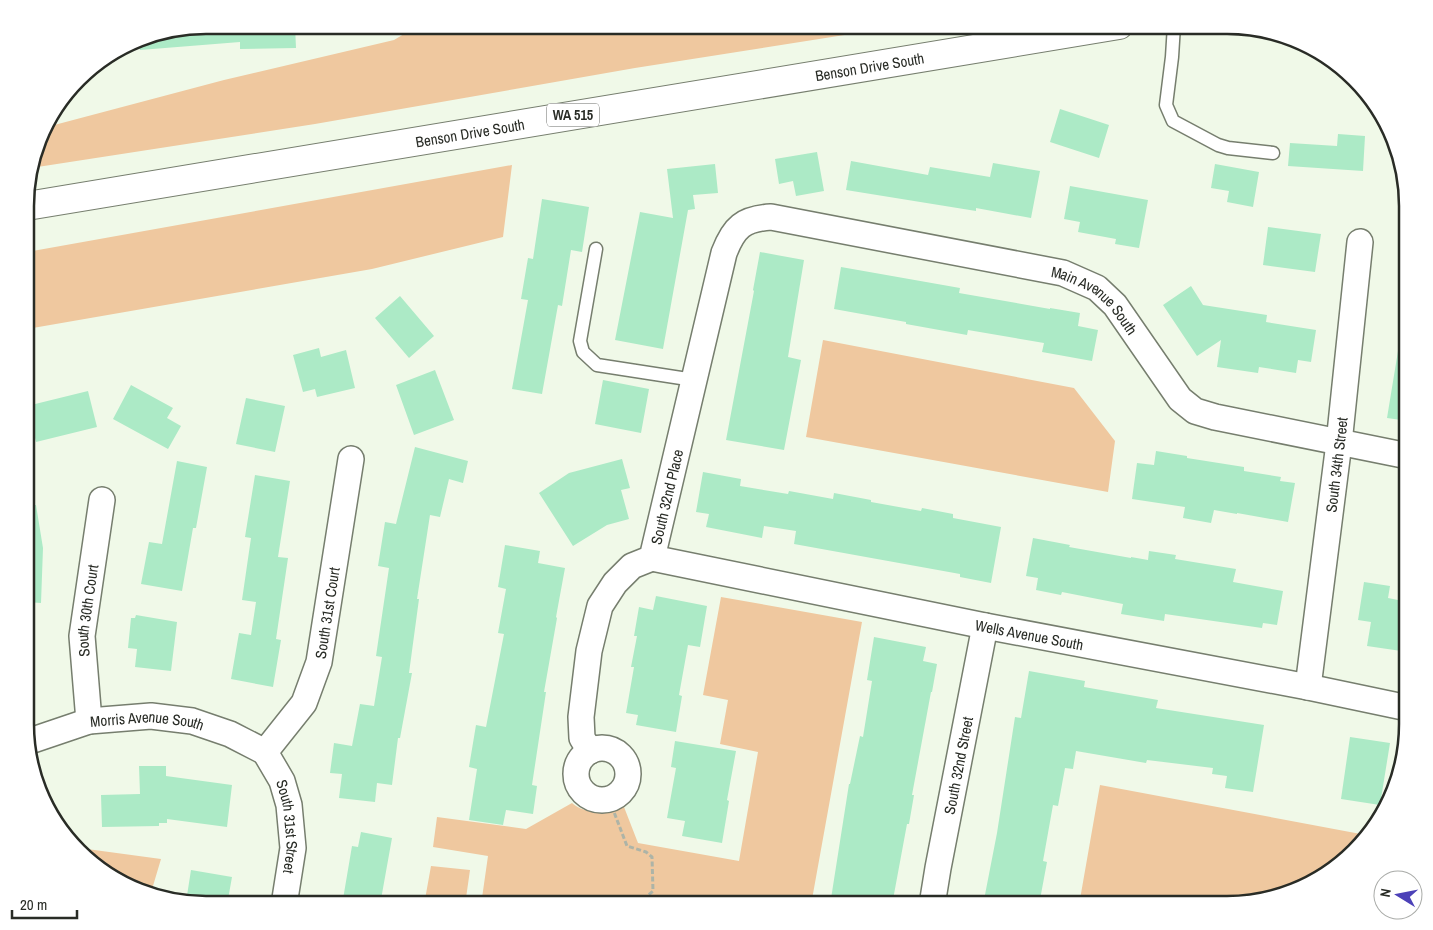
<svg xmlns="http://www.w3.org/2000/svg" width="1433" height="930" viewBox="0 0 1433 930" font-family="'Archivo Narrow',sans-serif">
<rect width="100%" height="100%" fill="#f0f9e8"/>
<!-- green -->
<path fill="#efc89f" d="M419,25H908L635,68L315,124L31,168L43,128L224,80L394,40Z
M512,165L503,237L372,269L27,329V252Z
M823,340L1074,388L1115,441L1108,492L806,437Z
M721,597L862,622L811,905H481L488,856L433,847L437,817L526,829L572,803C587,816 607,811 624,807L638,843L739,861L758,752L720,744L728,700L703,695Z
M1100,785L1366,835L1317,881L1238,905H1079Z
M87,849L161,859L150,896L105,874L83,851Z
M431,866L470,870L465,905H424Z"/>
<!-- building -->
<path fill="#aceac6" d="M206,25H295L296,48L240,49V42L140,50L138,38Z
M1060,109L1109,125L1099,158L1050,142Z
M1338,134L1365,136L1363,171L1288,166L1290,143L1337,146Z
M817,152L824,191L796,196L793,181L779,184L775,159Z
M851,161L928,175L930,167L990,177L993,163L1040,171L1031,218L976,208V211L846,190Z
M715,164L718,193L693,195L695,209L688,210L663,349L615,340L640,212L673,218L667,169Z
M1215,164L1259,172L1253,207L1227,202L1229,191L1211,188Z
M1070,186L1148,200L1139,248L1115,244L1116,239L1078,232L1080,222L1064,219Z
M542,199L589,207L582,252L571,250L562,306L558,305L542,394L512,389L528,300L521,299L528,258L533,259Z
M1268,227L1321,234L1315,272L1263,265Z
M760,252L804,260L788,357L801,360L784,450L726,440L754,291L753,290Z
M841,267L960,288L959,293L1050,309V308L1080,313L1078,326L1098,330L1092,361L1042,352L1044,343L968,330L967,335L906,324V322L834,309Z
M1191,286L1203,305L1267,315L1266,322L1316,330L1311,362L1298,360L1296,373L1259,367L1258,373L1217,367L1221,340L1197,356L1163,305Z
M400,296L434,336L409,358L375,318Z
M319,348L321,357L346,350L355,388L317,397L315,389L303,392L293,355Z
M1398,351L1408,352V421L1387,418Z
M435,370L454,420L414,435L396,385Z
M603,380L649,389L641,433L595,424Z
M131,385L173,408L167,418L181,426L168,449L113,419Z
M88,391L97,427L36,442L27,406Z
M246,398L285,406L275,452L236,444Z
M415,447L468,461L463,483L449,479L440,517L430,515L417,599H419L409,673H412L400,738H398L392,785L377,783L375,802L339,798L342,774L330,773L334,743L352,746L360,704L374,706L382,657L376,656L389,568L378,566L385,522L396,524Z
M1156,451L1187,456V458L1244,467V471L1281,477L1280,481L1295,483L1288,522L1237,513V514L1214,510L1211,523L1183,518L1185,507L1132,499L1137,463L1154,465Z
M622,459L630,488L621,490L629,519L607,525L573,546L539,493L569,473Z
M177,461L207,467L196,528H193L182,591L141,584L149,542L162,544Z
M703,472L741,479L740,486L788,494L789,491L833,499L834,493L871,500V502L921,511L922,508L953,514V518L1001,527L991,583L960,577V574L794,544L796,531L764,526L762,538L706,527L709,514L696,512Z
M255,475L290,481L278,557L288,558L276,639L281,640L273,687L231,679L239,633L251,635L256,602L242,600L251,538L245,537Z
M27,505H36L43,548L41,603L27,602Z
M1033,538L1070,545L1069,547L1131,558V557L1148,560L1149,551L1176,555L1175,559L1236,569L1233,582L1283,591L1277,625L1263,623L1262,628L1165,614L1164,621L1121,614L1123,604L1062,592L1061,595L1036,590L1038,578L1026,576Z
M505,545L540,551L538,563L565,568L556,617L557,618L544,692H546L532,785L537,786L533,814L506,810L503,825L469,820L477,769L469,767L476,725L486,727L504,634L498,633L506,589L498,587Z
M1364,582L1390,586L1388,598L1408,602V652L1367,646L1371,622L1358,620Z
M656,596L707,606L700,647L688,645L679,695L682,696L676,732L636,725L638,715L626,713L634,667H631L637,636H634L639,607L653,610Z
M136,615L177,622L171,671L135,667L137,649L128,648L131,618H135Z
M874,637L926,647L923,661L937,664L932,692H931L912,795H914L909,824H907L892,905H830L849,784H850L860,736L863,737L872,681L867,680Z
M1029,671L1085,681L1084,687L1158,700L1156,708L1264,725L1253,792L1225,788L1227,776L1212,774L1213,768L1147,760L1146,763L1076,751L1073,769L1065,768L1058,806L1053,805L1043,861L1047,862L1039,905H983L997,833L1015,717L1021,718Z
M1350,737L1390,743L1380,805L1341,799Z
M675,741L736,751L727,800L729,801L722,843L682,836L685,821L667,818L676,768L671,767Z
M139,766H166V776L232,785L227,827L167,819V823H159V826L102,827L101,795L140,794Z
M361,832L392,838L380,905H342L352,846L358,847Z
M191,870L232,877L227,905H206L186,902Z"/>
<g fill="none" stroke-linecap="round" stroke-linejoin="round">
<defs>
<path id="lane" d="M1174,25L1172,57L1166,105L1173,121L1218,145L1228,148L1273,153
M596,249L580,341L583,352L597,365L694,380"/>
<g id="street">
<path id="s1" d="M652,558L985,626L1308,687L1408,708"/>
<path id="s2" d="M1308,687L1339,443L1360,242"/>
<path id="s3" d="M89,721L82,636L102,500"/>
<path id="s4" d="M27,742L89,721L151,716L192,721L230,734L265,752"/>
<circle cx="602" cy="774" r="26"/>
<path id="s5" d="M590,751L582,738L581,717L589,651L600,606L615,583L632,566L652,558L724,253C734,227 743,219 771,217L1063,273L1097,288L1115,305L1180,399L1195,411L1215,417L1408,456"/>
<path id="s6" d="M265,752L304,703L319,662L351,459"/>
<path id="s7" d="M265,752L282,781L289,805L293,848L284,905"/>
<path id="s8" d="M932,905L938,868L985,626"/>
</g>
<g id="primary">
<path id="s9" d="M27,206L1119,25"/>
</g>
</defs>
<!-- lane casing -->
<use href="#lane" stroke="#767e6e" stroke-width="15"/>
<!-- street casing -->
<use href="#street" stroke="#767e6e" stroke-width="28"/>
<!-- primary casing -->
<use href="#primary" stroke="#767e6e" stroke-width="30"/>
<!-- path -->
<path stroke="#adb4a7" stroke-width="3" stroke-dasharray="5 2.5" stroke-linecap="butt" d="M609,799L627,846L646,852L652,857L653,891L646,897L617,905"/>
<!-- lane -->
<use href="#lane" stroke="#fff" stroke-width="12"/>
<!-- street -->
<use href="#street" stroke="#fff" stroke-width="25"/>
<!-- primary -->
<use href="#primary" stroke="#fff" stroke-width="28"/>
</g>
<g text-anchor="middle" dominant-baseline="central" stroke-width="5" stroke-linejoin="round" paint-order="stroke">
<!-- shield labels -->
<rect fill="#fff" stroke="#696b67" stroke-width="1" x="547" y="103.5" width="52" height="23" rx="4"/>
<g font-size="14" font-weight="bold" fill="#292c26">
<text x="573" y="115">WA 515</text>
</g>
<!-- street labels -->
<g font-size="15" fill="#292c26" stroke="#fff">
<text stroke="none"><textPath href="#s9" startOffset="854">Benson Drive South</textPath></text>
<text stroke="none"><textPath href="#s9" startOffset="449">Benson Drive South</textPath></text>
<text stroke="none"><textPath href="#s5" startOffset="939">Main Avenue South</textPath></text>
<text stroke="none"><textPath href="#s2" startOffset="224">South 34th Street</textPath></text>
<text stroke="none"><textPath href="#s5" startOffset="285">South 32nd Place</textPath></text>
<text stroke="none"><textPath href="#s3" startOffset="111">South 30th Court</textPath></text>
<text stroke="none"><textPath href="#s6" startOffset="156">South 31st Court</textPath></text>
<text stroke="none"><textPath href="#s1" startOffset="385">Wells Avenue South</textPath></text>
<text stroke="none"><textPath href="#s4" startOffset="124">Morris Avenue South</textPath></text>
<text stroke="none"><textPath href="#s8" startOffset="142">South 32nd Street</textPath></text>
<text stroke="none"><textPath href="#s7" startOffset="80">South 31st Street</textPath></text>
</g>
</g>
<!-- crop -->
<path d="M0 0H1433V930H0ZM206 34H1227A172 172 0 0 1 1399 206V724A172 172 0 0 1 1227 896H206A172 172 0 0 1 34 724V206A172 172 0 0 1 206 34Z" fill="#fff" fill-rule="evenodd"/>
<path fill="none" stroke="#292c26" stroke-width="2.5" d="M206 34H1227A172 172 0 0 1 1399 206V724A172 172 0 0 1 1227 896H206A172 172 0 0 1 34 724V206A172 172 0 0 1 206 34Z"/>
<!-- north arrow -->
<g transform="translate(1398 895) rotate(280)"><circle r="24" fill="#ffffff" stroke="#a9aba8"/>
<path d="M0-4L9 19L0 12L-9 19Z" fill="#4c41b8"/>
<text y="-8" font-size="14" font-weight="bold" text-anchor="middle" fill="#292c26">N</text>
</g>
<!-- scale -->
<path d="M12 910v8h65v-8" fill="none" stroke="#292c26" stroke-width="2.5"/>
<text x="20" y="910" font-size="15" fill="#292c26" stroke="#ffffff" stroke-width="4" paint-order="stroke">20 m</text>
</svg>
